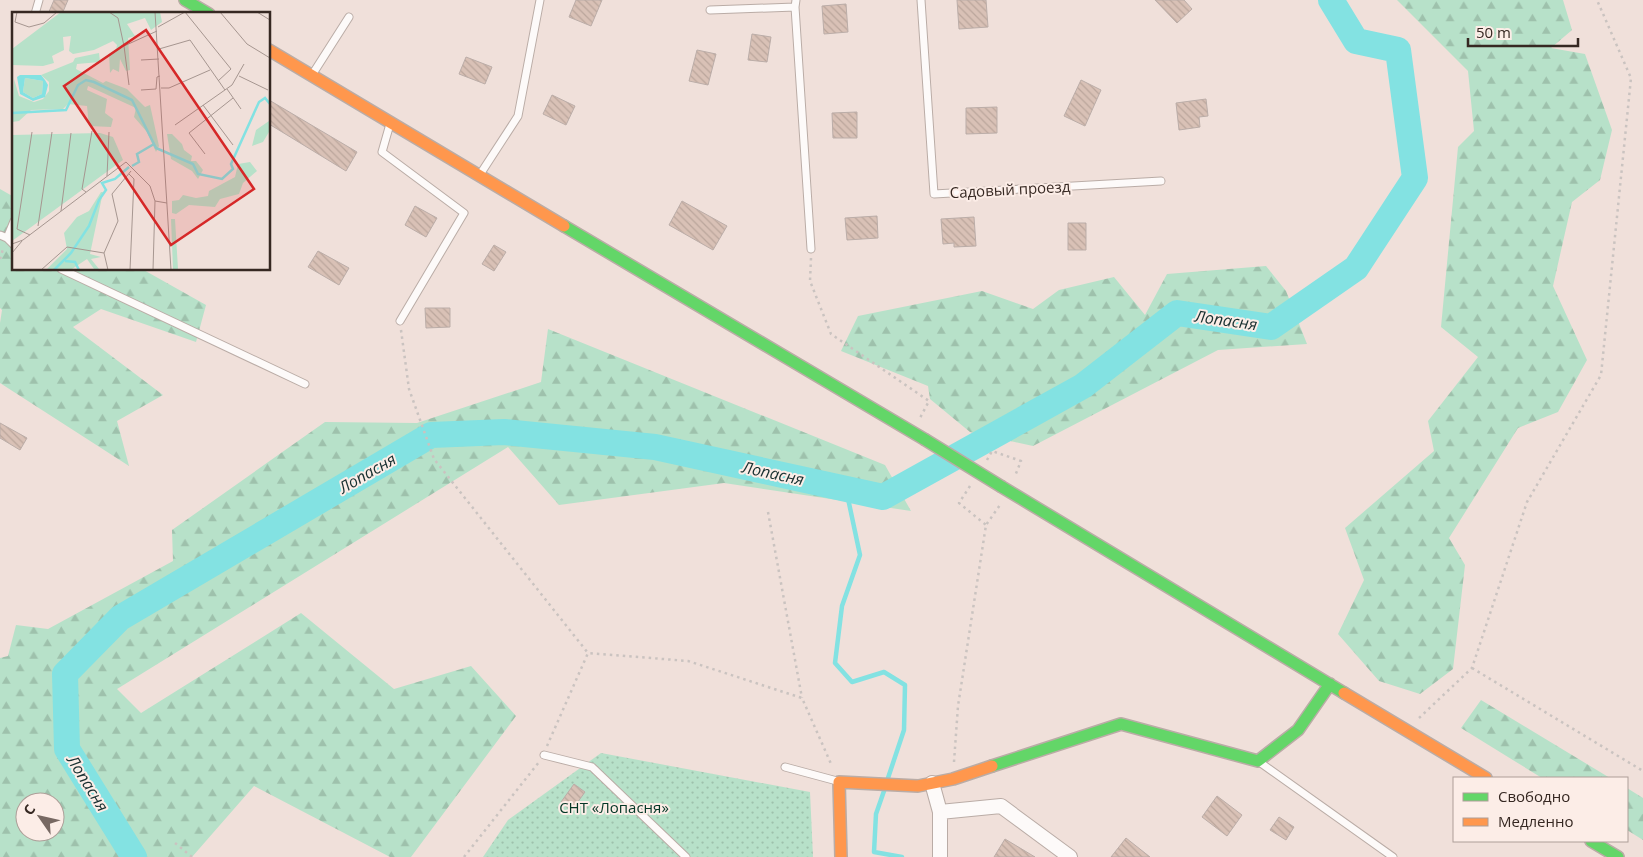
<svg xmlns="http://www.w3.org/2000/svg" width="1643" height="857" viewBox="0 0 1643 857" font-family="'Open Sans',sans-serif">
<defs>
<pattern id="green-dots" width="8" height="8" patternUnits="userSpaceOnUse" patternTransform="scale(1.25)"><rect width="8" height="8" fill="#b7e1c9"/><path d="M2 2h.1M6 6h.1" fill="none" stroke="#9ec1ac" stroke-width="1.8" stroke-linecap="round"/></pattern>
<pattern id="forest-firs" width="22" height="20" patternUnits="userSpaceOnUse" patternTransform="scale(1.25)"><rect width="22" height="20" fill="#b7e1c9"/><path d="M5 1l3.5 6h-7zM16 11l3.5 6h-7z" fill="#9ec1ac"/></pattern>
<pattern id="building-back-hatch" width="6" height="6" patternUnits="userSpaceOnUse" patternTransform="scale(1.25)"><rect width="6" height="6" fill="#d9c1b6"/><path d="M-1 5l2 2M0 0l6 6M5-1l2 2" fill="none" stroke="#bba69c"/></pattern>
</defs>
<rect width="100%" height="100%" fill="#f0e0da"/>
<!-- green -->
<path fill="url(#green-dots)" d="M601,753L810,792L813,857H483L508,820Z"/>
<!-- forest -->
<path fill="url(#forest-firs)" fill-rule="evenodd" d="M1397,0H1563L1572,30L1551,48L1585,54L1612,130L1600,180L1572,202L1553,286L1587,360L1558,412L1518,428L1449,538L1465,565L1453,669L1420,694L1379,681L1338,634L1364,580L1345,528L1434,451L1428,421L1478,357L1441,327L1458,147L1474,131L1468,71Z
M0,189L14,197V269H142L206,305L196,342L101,309L73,327L163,395L117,421L129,466L0,383V323L2,310L0,308Z
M1266,266L1286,291L1307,344L1218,350L1033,446L970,432L930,399L928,386L841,351L858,316L982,291L1033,309L1059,290L1114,277L1145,315L1167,274Z
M548,329L885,465L911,511L724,483L559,505L508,447L117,689L141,713L301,613L394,689L471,666L516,716L411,857H390L254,786L192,857H0V658L8,656L16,625L48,629L173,561L172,530L325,422L417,423L541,382ZM25,802H55V832H25Z
M1481,700L1610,778H1542L1461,728Z
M1627,788L1643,798V840L1627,830Z"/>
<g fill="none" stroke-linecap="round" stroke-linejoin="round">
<!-- stream -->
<path stroke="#83e2e2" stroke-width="4.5" d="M846,489L860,555L842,606L835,663L852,682L884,672L905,685L904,730L887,781
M884,791L876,814L874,852L902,857"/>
<!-- river -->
<path stroke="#83e2e2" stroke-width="26" d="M134,857L67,749L65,674L120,618L431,435L504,432L655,447L883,497L1083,386L1177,313L1271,327L1356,268L1415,178L1398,50L1356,41L1331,0"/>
</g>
<!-- building -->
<path fill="url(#building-back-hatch)" stroke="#bbada8" d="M54,0H68L62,14H48Z
M576,0H602L591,26L569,17Z
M957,0H986L988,27L959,29Z
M1155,0H1184L1192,9L1177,23Z
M846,4L848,32L824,34L822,6Z
M752,34L771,37L767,62L748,60Z
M697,50L716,54L708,85L689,81Z
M466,57L492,67L485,84L459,74Z
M1081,80L1101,90L1085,126L1064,116Z
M552,95L575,106L566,125L543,114Z
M1206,99L1208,116L1199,117L1200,127L1179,130L1176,103Z
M269,100L357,152L346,171L269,124Z
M997,107V133L966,134V108Z
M857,112V138H833L832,113Z
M682,201L727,226L713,250L669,225Z
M415,206L437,218L426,237L405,225Z
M877,216L878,238L847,240L845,218Z
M974,217L976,246L954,247V243L943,244L941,219Z
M1068,223H1086V250H1068Z
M494,245L506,252L494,271L482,264Z
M318,251L349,268L339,285L308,267Z
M425,308H450V327L426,328Z
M0,423L27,438L20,450L0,438Z
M574,784L585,792L572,810L561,802Z
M1217,796L1242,815L1227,836L1202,817Z
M1279,817L1294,827L1286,840L1270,830Z
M1126,838L1150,857H1111Z
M1005,839L1035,857H994Z"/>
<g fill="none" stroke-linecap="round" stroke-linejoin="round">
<defs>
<path id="lane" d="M796,0L795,7L811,249
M921,0L934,194L1161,181
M710,10L795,7
M35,14L39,0
M312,75L349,17
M390,124L382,152L464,213L400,321
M479,176L518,116L540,0
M0,235L7,238L14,221
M7,238L14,245
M61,269L305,384
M544,755L592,767L686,857
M1258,761L1393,857
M785,767L837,781"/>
<path id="street" d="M932,783L940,812V857
M940,812L1001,806L1070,857"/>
<path id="fast" d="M185,0L209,14
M564,226L924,439
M1002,487L1344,693
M992,766L1121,724L1258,761L1298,730L1330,684
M1591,841L1618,857"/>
<path id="slow" d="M269,50L564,226
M1344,693L1486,778
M841,857L839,782L918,786L953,779L992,766"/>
</defs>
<!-- lane casing -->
<use href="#lane" stroke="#baaca6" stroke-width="9"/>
<!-- street casing -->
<use href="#street" stroke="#baaca6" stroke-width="16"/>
<!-- fast casing -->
<use href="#fast" stroke="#baaca6" stroke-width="14"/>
<!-- slow casing -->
<use href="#slow" stroke="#baaca6" stroke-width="14"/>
<!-- path -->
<path stroke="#cac3c0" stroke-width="2.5" stroke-dasharray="2.5 4" stroke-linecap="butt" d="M811,258L810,281L831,334L929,401L920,418
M0,259L3,249
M401,330L409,389L434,459L588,653
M987,460L992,451L1021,461L1015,476
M970,486L959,503L986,525
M768,512L802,698
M1472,668L1643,771
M1419,718L1472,668L1527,502L1601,375L1631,78L1597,0
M547,746L588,653L688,661L802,698L832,766
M954,762L958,706L986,525L1000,505
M175,843L192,857
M464,857L539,762"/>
<!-- lane -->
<use href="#lane" stroke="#fdfaf9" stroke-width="7"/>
<!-- street -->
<use href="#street" stroke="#fdfaf9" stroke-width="14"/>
<!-- fast -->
<use href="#fast" stroke="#63d668" stroke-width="11"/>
<!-- slow -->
<use href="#slow" stroke="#ff974d" stroke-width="11"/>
<defs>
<path id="fast-bridge" d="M924,439L1002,487"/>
</defs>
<!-- fast-bridge casing -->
<use href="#fast-bridge" stroke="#baaca6" stroke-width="14" stroke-linecap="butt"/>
<!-- fast-bridge -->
<use href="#fast-bridge" stroke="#63d668" stroke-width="11"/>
</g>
<g text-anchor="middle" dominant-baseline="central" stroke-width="4" stroke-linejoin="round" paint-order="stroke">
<!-- street labels -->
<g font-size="15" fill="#362822" stroke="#fcede7">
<text transform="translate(1010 189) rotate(-3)">Садовый проезд</text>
</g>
<!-- park labels -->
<g font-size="15" fill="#043726" stroke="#fcede7">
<text x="614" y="807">СНТ «Лопасня»</text>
</g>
<!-- water labels -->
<g font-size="16" font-style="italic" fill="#172f30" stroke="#fcede7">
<text transform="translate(1226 320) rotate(8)">Лопасня</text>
<text transform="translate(367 473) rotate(-30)">Лопасня</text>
<text transform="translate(773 473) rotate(12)">Лопасня</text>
<text transform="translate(88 783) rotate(58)">Лопасня</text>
</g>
</g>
<!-- overview -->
<g transform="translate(12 12)">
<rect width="258" height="258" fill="#f0e0da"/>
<path d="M88,121L101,125L111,148L0,229V123Z" fill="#b7e1c9"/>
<path d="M49,0H148L150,10L139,18L133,6L115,12L123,24L116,26L118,58L114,59L108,47L107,60L101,57L98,61L97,42L104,38L105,33L101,29L82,38L61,42L57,39L59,24L51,25L52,38L40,44L42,51L31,54L0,53V37ZM87,41L88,50L65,52L64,57L91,71L94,69L115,77L133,95L138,93L147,134L144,140L135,120L122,105L124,96L76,74L75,78L95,87L93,101L101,107L99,115L77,114L75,94L56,92L51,97L19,98L7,109L0,110L2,67L7,84L22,90L31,87L37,79V70L29,63L61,50L63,46ZM13,66L31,69L30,82L21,86L11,80ZM257,109V120L251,130L240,134L244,118ZM155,122H160L170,132L172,138L180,144L179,149H184L191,158L186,167L180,159L159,147ZM238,150L245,159L231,171L227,182L208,187L203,195L177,193L164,202L160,201V189L167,188L171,183L184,186L196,184L197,179L223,165L226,152ZM89,180H91L78,242L89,245L79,247L87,257H82L75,247L60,257L34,258L55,237L52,221L65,205L77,199ZM159,207H163L166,257H161Z" fill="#b7e1c9"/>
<path d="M8,63H29L33,68L36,73L33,85L21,89L8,82L5,65ZM13,66L31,69L30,82L21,86L11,80Z" fill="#83e2e2" fill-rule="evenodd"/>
<path fill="none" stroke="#83e2e2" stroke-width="2.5" d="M0,101L54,98L66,73L74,68L82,70L120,88L144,136L181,152L186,162L210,167L221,157L219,152L247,90L253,86L258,92M120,154L127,150L125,142L142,132M53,249L63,250L67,258M42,258L59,241L77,214L87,188L94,178L90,171L103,167L117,155"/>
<path fill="none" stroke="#a69690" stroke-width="1" d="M5,0L3,10L17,15L32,11L45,0M97,0L106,6L112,34L145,19M143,0L159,258M173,0L219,57L206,69M208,0L235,32L258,46M245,0L258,8M146,15L173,0M112,34L117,73M147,37L178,28L213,78M129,48L147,47M227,64L256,78M149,76H157L198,58M215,77L229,97M129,78L144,77L145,65L148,64M191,93L221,133M163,113L220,73L232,52M193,142L177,121L221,86M117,162L122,167L118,258M95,164L97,120M74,180L70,177L80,119M49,199L59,121M26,214L40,120M18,223L5,217L20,120M0,232L11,228L114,150L138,174L143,189L155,191M0,241L10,229M29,258L55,235L92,241M96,258L92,241L106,209L100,182L119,159M141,258L143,189"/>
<path fill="#d62828" fill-opacity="0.15" stroke="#d62828" stroke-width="2.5" d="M134,18L242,177L159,233L52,74Z"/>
<rect width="258" height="258" fill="none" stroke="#362822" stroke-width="2.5"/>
</g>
<!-- legend -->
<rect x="1453" y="777" width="175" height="65" fill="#fcede7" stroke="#ad9e98"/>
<rect x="1463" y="793" width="25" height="8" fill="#63d668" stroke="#ad9e98"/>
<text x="1498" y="802" font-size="15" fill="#362822">Свободно</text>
<rect x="1463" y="818" width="25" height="8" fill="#ff974d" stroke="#ad9e98"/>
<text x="1498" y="827" font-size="15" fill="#362822">Медленно</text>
<!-- north arrow -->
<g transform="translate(40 817) rotate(304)"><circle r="24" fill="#fcede7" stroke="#ad9e98"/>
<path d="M0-4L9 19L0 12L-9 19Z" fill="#776862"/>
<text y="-8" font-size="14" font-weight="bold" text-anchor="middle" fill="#362822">С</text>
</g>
<!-- scale -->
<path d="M1468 38v8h110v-8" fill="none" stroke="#362822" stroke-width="2.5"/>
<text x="1476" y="38" font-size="15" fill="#362822" stroke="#fcede7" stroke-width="4" paint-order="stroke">50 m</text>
</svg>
